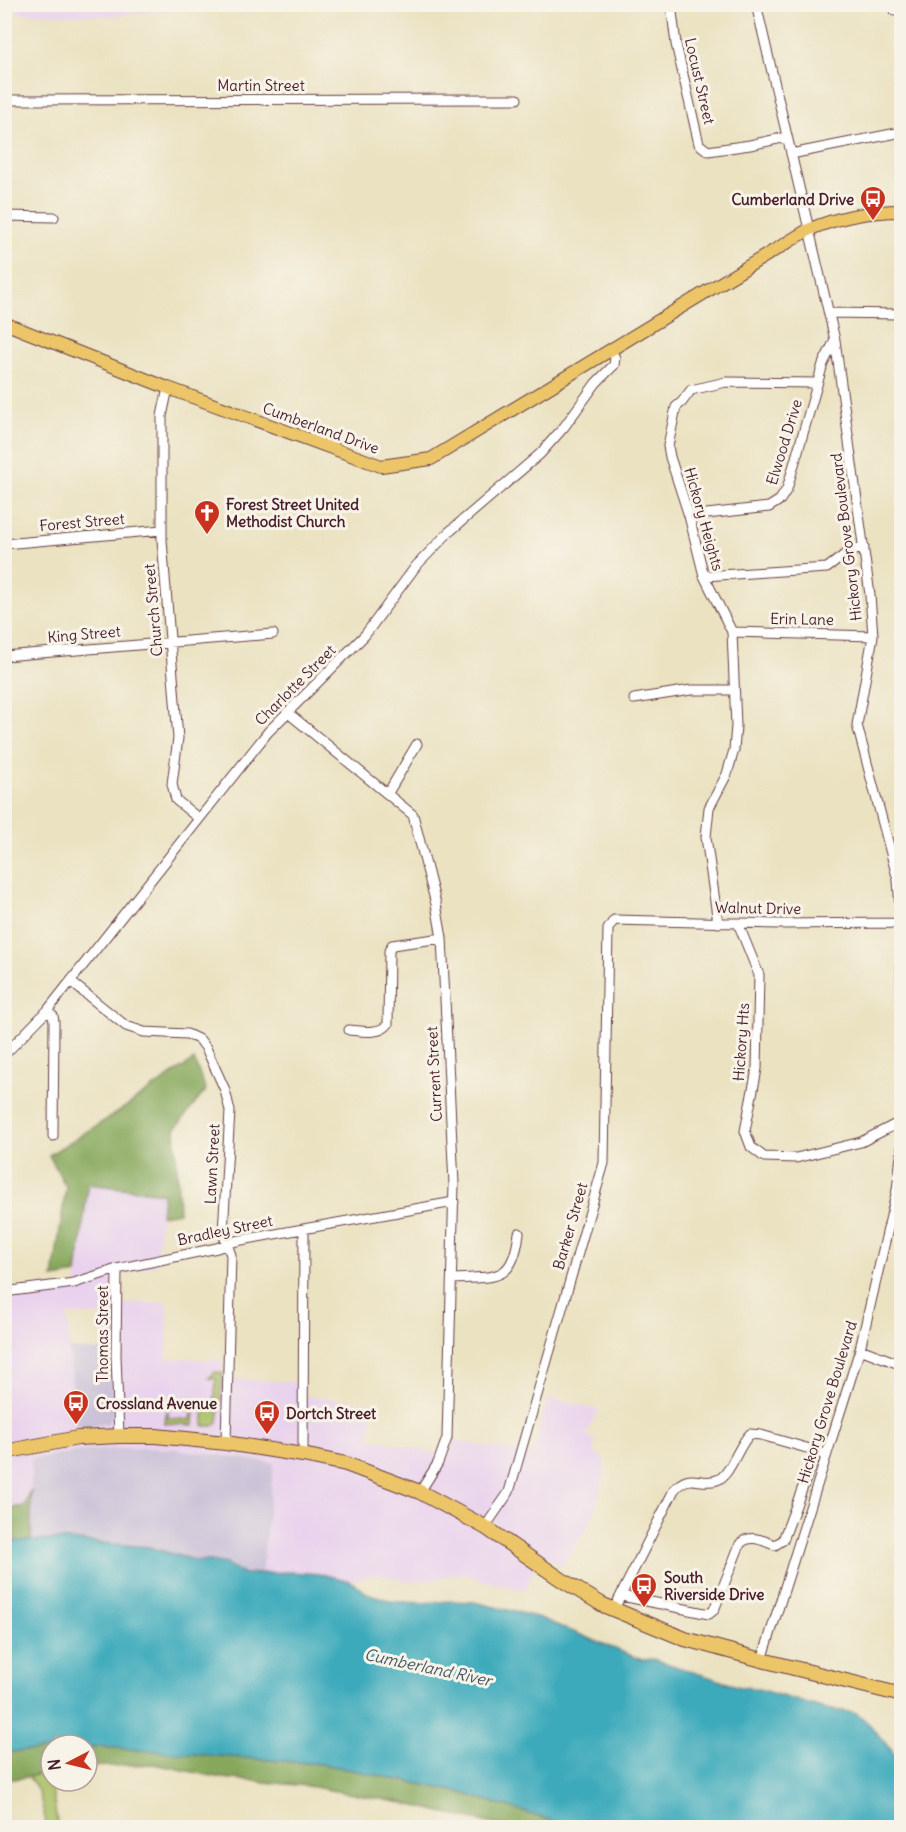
<svg xmlns="http://www.w3.org/2000/svg" width="906" height="1832" viewBox="0 0 906 1832" font-family="Delius,sans-serif">
<rect width="100%" height="100%" fill="#f7f3e8"/>
<filter id="ink" filterUnits="userSpaceOnUse"><feTurbulence type="fractalNoise" baseFrequency=".0167" numOctaves="2"/><feDisplacementMap in="SourceGraphic" scale="12" xChannelSelector="R" yChannelSelector="G"/><feConvolveMatrix kernelMatrix="1 2 1 2 8 2 1 2 1" color-interpolation-filters="sRGB"/></filter>
<filter id="wash" filterUnits="userSpaceOnUse"><feTurbulence type="fractalNoise" baseFrequency=".008" numOctaves="4" result="noise"/><feDisplacementMap in="SourceGraphic" scale="24" xChannelSelector="R" yChannelSelector="G"/><feGaussianBlur stdDeviation="1.35" result="paint"/><feColorMatrix in="noise" values="0 0 0 0 0 0 0 0 0 0 0 0 0 0 0 0 0 1.4 0 .05"/><feComposite in="paint" operator="in"/></filter>
<g filter="url(#wash)">
<rect width="100%" height="100%" fill="#ebe2c1"/>
<!-- built -->
<path fill="#e9d2ed" fill-rule="evenodd" d="M13,5H201L200,7L109,16L21,13Z
M88,1184L163,1193L156,1265L124,1274L121,1280V1304L168,1302L167,1358L223,1360V1378L302,1383V1396L374,1403L369,1438L448,1456L452,1449L453,1440L532,1455L548,1398L599,1410L586,1434L597,1442L592,1450L605,1460L603,1481L595,1510L584,1533L562,1567L540,1553L526,1590L481,1580L464,1573L413,1582L377,1574L350,1581L321,1574L290,1572L261,1574L274,1463L174,1449L127,1448L85,1451L31,1459V1490L25,1506L5,1509V1299L76,1287ZM67,1315L113,1316L111,1376L113,1414L104,1425L75,1424Z"/>
<!-- industrial -->
<path fill="#c9bfd7" d="M69,1349L112,1351L113,1414L108,1423L76,1427Z
M127,1448L174,1449L274,1463L261,1574H244L226,1564L210,1561H197L149,1547L66,1540H31V1459L85,1451Z"/>
<!-- green -->
<path fill="#aac268" stroke="#7a704a" stroke-width="1.5" d="M215,1372L223,1373L218,1422L213,1426H204V1410L214,1411L216,1379L209,1378Z
M168,1411V1418L191,1420L192,1413L194,1415L193,1425L165,1423L166,1413Z
M49,1772L50,1779L58,1827H47C43,1812 41,1787 28,1777Z"/>
<!-- forest -->
<path fill="#87a85c" stroke="#686444" stroke-width="1.5" d="M194,1060L206,1090L175,1129L179,1212L161,1215L163,1193L88,1184L77,1274L53,1278L66,1187L49,1155L109,1118Z
M31,1490V1540L14,1542L5,1538V1509L25,1506Z
M102,1747L322,1764L459,1792L566,1825L591,1827H506L403,1803L308,1786L222,1778L154,1764L87,1767V1748Z
M51,1750V1771L28,1777L5,1780V1752Z"/>
<!-- water -->
<path fill="#3caabb" stroke="#436473" stroke-width="1.5" d="M4,1538L14,1541L66,1540L149,1547L197,1561H210L226,1564L244,1574L290,1572L321,1574L350,1581L367,1593L391,1601L422,1603L452,1601L474,1602L537,1617L642,1660L653,1659L740,1687L755,1688L825,1709L857,1713L870,1725L901,1762V1827H591L566,1825L459,1792L322,1764L102,1747L87,1748V1745H51V1750L5,1752Z"/>
</g>
<g filter="url(#ink)">
<g fill="none" stroke-linecap="round" stroke-linejoin="round">
<defs>
<path id="minor" d="M671,4L676,44L699,144L708,151L750,145L787,137
M756,4L835,340L870,595L873,636L857,725L898,880L901,923L902,1089
M893,4L895,11L902,9
M4,100L517,99
M791,154L902,132
M4,216L54,217
M829,313L902,314
M168,388L162,416V540L178,738L172,784L176,800L198,818
M689,516L769,507L780,500L787,489L823,364L835,340
M4,544L162,530
M704,576L827,568L847,553L864,547
M732,632L873,636
M4,656L273,634
M634,699L691,690H734
M287,712L413,815L436,904L442,938L454,1184L447,1438L438,1463L420,1492
M388,793L417,744
M718,923L706,837L709,808L727,774L734,750L736,726L732,632L704,576L689,516L670,457L668,446L676,407L682,402L691,390L726,382L817,383
M738,923L759,975L757,1069L745,1131L751,1147L764,1157L796,1158L861,1142L902,1121
M71,982L126,1026L144,1032L187,1034L200,1040L206,1048L225,1090L230,1111L223,1233L231,1255L226,1443
M47,1011L53,1016L54,1022L53,1136
M349,1030C361,1031 380,1035 388,1024L389,951L392,945L442,938
M4,1055L47,1011L268,732L365,635L416,566L449,532L540,454L564,427L596,383L614,365L615,358L611,350
M117,1269L116,1355L119,1436
M452,1279C495,1276 513,1284 519,1233
M4,1292L74,1283L117,1269L217,1248L236,1241L454,1202
M860,1349L902,1365
M303,1455L304,1230
M485,1527L509,1492L604,1163L608,929L614,920L779,924L901,923
M622,1596L709,1614L714,1610L740,1544C750,1533 763,1541 775,1545L783,1540L813,1460L814,1452
M614,1609L674,1490C690,1471 699,1486 717,1480C731,1475 738,1445 750,1434L761,1435L810,1449L814,1452L827,1454
M762,1660L860,1349L897,1190L902,1147"/>
<path id="major" d="M4,323L168,388L381,466L431,459L808,230C838,217 868,211 902,211"/>
<path id="highway" d="M4,1452L78,1438L119,1436H156L226,1443L303,1455L346,1464L420,1492L485,1527L562,1580L603,1605L685,1639L762,1660L902,1695"/>
</defs>
<!-- minor casing -->
<use href="#minor" stroke="#623c42" stroke-width="11"/>
<!-- major casing -->
<use href="#major" stroke="#623c42" stroke-width="14"/>
<!-- highway casing -->
<use href="#highway" stroke="#623c42" stroke-width="16"/>
<!-- minor -->
<use href="#minor" stroke="#fff" stroke-width="9"/>
<!-- major -->
<use href="#major" stroke="#edc569" stroke-width="12"/>
<!-- highway -->
<use href="#highway" stroke="#edc569" stroke-width="14"/>
</g>
</g>
<!-- icons -->
<defs>
<symbol id="bus-pin" viewBox="-11 -11 22 30"><path d="M0 17L-7.5 6A9.5 9.5 0 1 1 7.5 6Z" fill="#c8321e" stroke="#f7f3e8"/><path d="M-5-6H5V4H4V6H2V4H-2V6H-4V4H-5ZM-3.5-4V0h7V-4ZM-3.5 1.2v1.5H-2V1.2ZM2 1.2v1.5H3.5V1.2Z" fill="#fff"/></symbol>
<symbol id="church-pin" viewBox="-11 -11 22 30"><path d="M0 17L-7.5 6A9.5 9.5 0 1 1 7.5 6Z" fill="#c8321e" stroke="#f7f3e8"/><path d="M-1.2-6h2.4v3.5h3.3v2.4h-3.3V6h-2.4V-.1h-3.3v-2.4h3.3Z" fill="#fff"/></symbol>
</defs>
<g fill-rule="evenodd">
<use href="#bus-pin" x="858" y="184" width="30" height="40"/>
<use href="#church-pin" x="192" y="498" width="30" height="40"/>
<use href="#bus-pin" x="61" y="1388" width="30" height="40"/>
<use href="#bus-pin" x="252" y="1398" width="30" height="40"/>
<use href="#bus-pin" x="629" y="1571" width="30" height="40"/>
</g>
<g text-anchor="middle" dominant-baseline="central" stroke-width="6" stroke-linejoin="round" paint-order="stroke">
<!-- street labels -->
<g font-size="15" fill="#4a1f2b" stroke="#f7f3e8">
<text transform="translate(700 81) rotate(77)">Locust Street</text>
<text x="261" y="85">Martin Street</text>
<text transform="translate(321 428) rotate(20)">Cumberland Drive</text>
<text transform="translate(784 442) rotate(-73)">Elwood Drive</text>
<text transform="translate(704 519) rotate(74)">Hickory Heights</text>
<text transform="translate(82 522) rotate(-5)">Forest Street</text>
<text transform="translate(846 537) rotate(-97)">Hickory Grove Boulevard</text>
<text transform="translate(153 610) rotate(-95)">Church Street</text>
<text transform="translate(802 619) rotate(1)">Erin Lane</text>
<text transform="translate(84 634) rotate(-5)">King Street</text>
<text transform="translate(295 685) rotate(-45)">Charlotte Street</text>
<text transform="translate(758 908) rotate(1)">Walnut Drive</text>
<text transform="translate(741 1042) rotate(-86)">Hickory Hts</text>
<text transform="translate(434 1074) rotate(-93)">Current Street</text>
<text transform="translate(212 1164) rotate(-87)">Lawn Street</text>
<text transform="translate(570 1226) rotate(-74)">Barker Street</text>
<text transform="translate(225 1230) rotate(-12)">Bradley Street</text>
<text transform="translate(102 1334) rotate(-90)">Thomas Street</text>
<text transform="translate(827 1402) rotate(-73)">Hickory Grove Boulevard</text>
</g>
<!-- poi labels -->
<g font-size="15" font-weight="bold" fill="#4a1f2b" stroke="#f7f3e8" text-anchor="start">
<text x="854" y="199" text-anchor="end">Cumberland Drive</text>
<text x="226" y="504">Forest Street United<tspan x="226" dy="17">Methodist Church</tspan></text>
<text x="96" y="1403">Crossland Avenue</text>
<text x="286" y="1413">Dortch Street</text>
<text x="664" y="1577">South<tspan x="664" dy="17">Riverside Drive</tspan></text>
</g>
<!-- water labels -->
<g font-size="16" font-style="italic" fill="#445765" stroke="#f7f3e8">
<text transform="translate(428 1667) rotate(12)">Cumberland River</text>
</g>
</g>
<!-- margin -->
<rect width="906" height="1832" fill="none" stroke="#f7f3e8" stroke-width="24"/>
<!-- north arrow -->
<g transform="translate(69 1763) rotate(263)"><circle r="28" fill="#f7f3e8" stroke="#b29e9c" stroke-width="1.5"/>
<path d="M0-4.5L10 22L0 15L-10 22Z" fill="#c8321e"/>
<text y="-9" font-size="16" font-weight="bold" text-anchor="middle" fill="#4a1f2b">N</text>
</g>
</svg>
